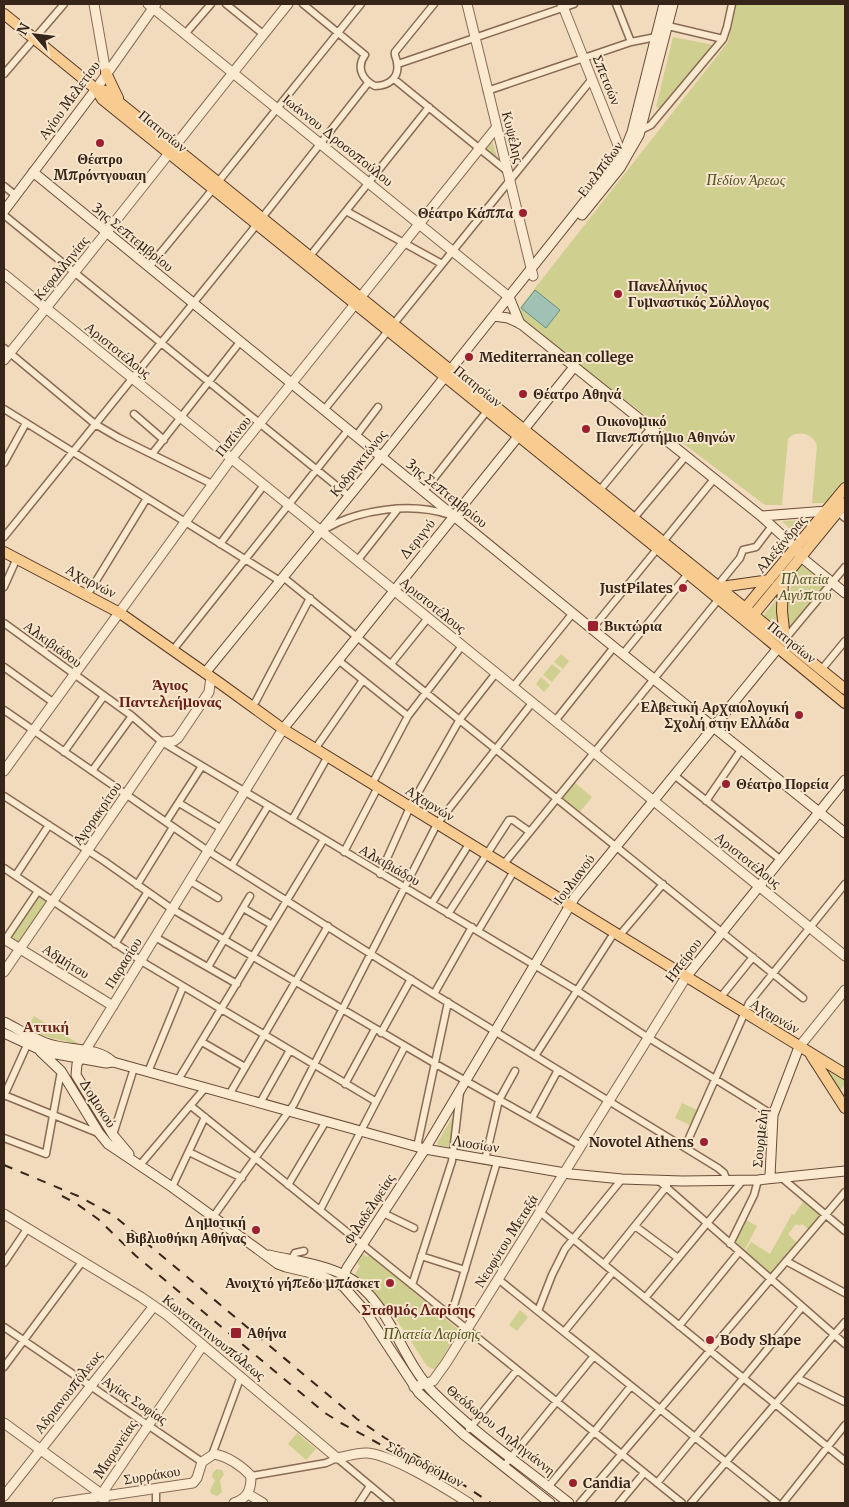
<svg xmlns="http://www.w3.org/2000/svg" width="849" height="1507" viewBox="0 0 849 1507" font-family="Merriweather,serif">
<rect width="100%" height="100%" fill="#f1dbbc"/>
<!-- green -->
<path fill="#cfcf90" d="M736,4H845V484L830,503H812L817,446C814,433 796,429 788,439L782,505H765L523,323L520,314L521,306L728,42Z
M673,37L714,45L661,109L656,107Z
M492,140L497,157L496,158L485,148Z
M805,520L794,533L782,521Z
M801,564L826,584L789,629C787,602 787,588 801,564Z
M780,595V629L763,616Z
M561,654L569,661L563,669L554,662Z
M552,664L561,671L552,682L543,675Z
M541,677L550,685L544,692L536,684Z
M574,782L592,797L579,813L561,798Z
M40,894L49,901L20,943L11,937Z
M34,1016L81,1045L51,1038L29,1030L27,1027Z
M819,1061L845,1076V1084L839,1092Z
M682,1103L699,1111L692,1126L675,1118Z
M452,1118H454L450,1147L438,1145L437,1143Z
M803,1202L821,1216L809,1230L802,1224L800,1226L796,1224L788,1234L798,1244L770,1275L744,1253L751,1242L770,1254L792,1214L794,1215Z
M746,1220L757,1226L744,1251L735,1243Z
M362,1253L367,1257L369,1256L375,1260L459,1330L436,1368L433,1369L427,1366C405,1332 389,1303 355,1280L354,1276L360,1266L357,1263Z
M520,1310L528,1317L517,1331L509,1325Z
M297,1433L316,1449L306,1460L288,1444Z
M217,1469L222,1470L224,1474L220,1481L222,1492L217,1496L212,1494L210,1491L215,1480L212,1477L213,1473Z"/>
<!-- water -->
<path fill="#a0c1b4" stroke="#678f81" d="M535,290L560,310L546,328L521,308Z"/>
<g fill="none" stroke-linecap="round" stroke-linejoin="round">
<defs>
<path id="minor" d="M226,4L263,34
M303,4L365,55C356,67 362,80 375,86C388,86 400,78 397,63C397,58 394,57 395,52L434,4
M616,4L631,42
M668,26L723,39
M185,34L211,4
M398,64L574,4
M4,74L64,4
M394,79L507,171
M487,91L631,42L656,37
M641,130L651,125L723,39L727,27L732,4
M218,182L361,4
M4,186L15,195
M346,211L442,264
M4,215L349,496
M310,256L429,107
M149,267L213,189
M4,348L95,424L119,438L212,484
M4,409L280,581
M324,410L592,79
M134,414L164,440
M356,436L378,407
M152,454L240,342
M4,463L26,423
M600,490L651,428
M424,491L487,411
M838,512L845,518
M634,518L686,456
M325,529C360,509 412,502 450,515
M4,537L250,233L368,83
M220,544L264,485
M357,561L398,509
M283,577L803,998
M718,585L740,558L743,550L756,547L772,526
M4,587L17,558
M88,594L147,498
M4,623L132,716L162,742L576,990L644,1035L773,1115
M592,629L714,479
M785,639L845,567
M173,650L348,430
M623,654L687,575
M338,660L408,716
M391,664L428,618
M4,667L54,703
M822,669L845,641
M513,687L573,613
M251,707L256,701L310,598
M4,710L208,851L434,994L718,1168L724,1173L727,1181
M555,721L614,647
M315,749L363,680
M64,752L104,696
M92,771L132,716
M674,775L781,860
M372,784L408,716L462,646
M4,796L104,861L172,909L434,1063L581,1146
M706,801L741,750
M179,803L222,829
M292,820L328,756
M166,822L202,766
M344,852L378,787
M232,865L268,806
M503,865L718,600
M4,868L146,964L375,1101
M380,874L410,807L460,719L496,673
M16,875L49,825
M190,881L218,898
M137,885L173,827
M432,903L469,844
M243,908L272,925
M448,914L509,820H513L530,832
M478,931L514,871
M619,936L663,884
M155,937L237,984
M5,940L38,891
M115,944L147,893
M208,967L250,896
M434,994L472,927
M720,998L753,957
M381,1033L411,979
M202,1042L245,1067
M535,1056L614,933
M148,1072L183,987
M178,1080L324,839
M345,1084L375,1029
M4,1095L98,1133
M229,1095L328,926
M4,1096L27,1045
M260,1103L290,1050
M191,1106L682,1503
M532,1118L558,1070
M113,1135L134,1068
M4,1138L46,1154L61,1071
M417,1147L448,1002
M685,1147L749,1003L845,884
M189,1152L242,1178
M485,1160L499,1100L515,1071
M140,1165L205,1088
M782,1178L845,1231
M658,1180L845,1344
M288,1185L326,1121
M172,1187L205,1117
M320,1210L405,1046
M540,1212L845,1461
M383,1213L414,1228
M213,1217L294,1104L437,824L532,703
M635,1226L678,1258
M730,1244L754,1195L758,1180
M421,1256L465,1270
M291,1260L295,1253L304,1251
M786,1261L845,1293
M4,1263L27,1229
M604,1264L667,1186
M498,1279L777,1503
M412,1285L452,1161L460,1092
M645,1298L743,1180
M538,1311L552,1275L565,1249L622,1179
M451,1316L497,1162
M679,1326L739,1252
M4,1327L202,1462
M564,1332L613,1272
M4,1367L82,1262
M797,1378L845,1402
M469,1429L517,1370
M212,1455L241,1376
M504,1466L594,1356
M251,1476L326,1463L337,1458L391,1503
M657,1483L802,1307
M548,1487L594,1432L631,1386
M156,1488V1503
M359,1503L370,1486
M580,1503L845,1192
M619,1503L644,1473
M691,1503L845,1322
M783,1503L845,1425"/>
<path id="tertiary" d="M94,4L106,73
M148,4L509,297
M467,4L533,276
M562,4L620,150L622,160
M96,89L156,4
M4,274L845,956
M4,360C100,242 193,122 288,4
M4,771L231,459L496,128
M4,939L113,1006
M4,972L162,742L174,741L178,738L209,692L211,677
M799,1047L845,990
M85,1051L283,729
M4,1214L141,1297L167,1315L337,1458C348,1456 358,1452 368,1453C395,1456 445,1488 469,1503
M414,1387L433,1381L446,1363L686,977
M4,1423L104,1496
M248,1494L263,1503
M4,1496L154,1306
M57,1503L193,1483L197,1478L202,1462L214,1454C227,1456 242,1466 251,1476C251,1490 248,1498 234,1503
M104,1503L105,1489L203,1345"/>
<path id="secondary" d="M33,172L614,647L845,833
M4,211L96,89
M582,215L620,168L639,135L673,4
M509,297L520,324
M494,316L508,318L521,324L761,516L796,548L801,557L845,593
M761,516L827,511
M205,673L381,457L617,161L626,147L632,132L664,4
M283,729L574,367
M686,977L845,780
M4,1022C18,1029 31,1037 46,1043C67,1051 97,1046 113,1062
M4,1033L45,1052L106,1063L113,1062L425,1149L571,1174L622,1179L682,1181L758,1180L845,1171
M40,1051L61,1071L99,1133L108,1144L172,1187L278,1264L286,1267L320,1275L343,1286L365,1311L419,1393L464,1435L550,1503
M85,1051L77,1064L76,1075L113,1135L129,1154
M767,1179L770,1176L773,1115L799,1047
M269,1255C294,1261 323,1264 346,1276C390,1300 400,1359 434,1393C475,1434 524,1467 569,1503
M343,1286L344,1275L347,1268L425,1149L575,897L778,648"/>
<path id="primary" d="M4,14L96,89L102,99L658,549L845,703
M106,73L118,98
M96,89L105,91L845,689
M4,552L120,613L221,684L283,729L845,1074
M783,579L782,611L785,639
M721,587L769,580
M742,612L845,488
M751,618L845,503
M811,1055L845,1108"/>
</defs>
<!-- minor casing -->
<use href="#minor" stroke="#896b55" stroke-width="9"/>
<!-- tertiary casing -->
<use href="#tertiary" stroke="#896b55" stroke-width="11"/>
<!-- secondary casing -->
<use href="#secondary" stroke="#6b4c38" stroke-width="11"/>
<!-- primary casing -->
<use href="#primary" stroke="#56392a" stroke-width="12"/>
<!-- minor -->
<use href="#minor" stroke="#fbe9d0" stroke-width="6"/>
<!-- tertiary -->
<use href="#tertiary" stroke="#fbe9d0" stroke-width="9"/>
<!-- secondary -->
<use href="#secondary" stroke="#fbe9d0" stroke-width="9"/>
<!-- primary -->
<use href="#primary" stroke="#f8cc90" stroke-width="10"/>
<!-- rail -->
<path stroke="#37251a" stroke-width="2" stroke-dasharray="9 9" stroke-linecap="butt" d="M4,1165L78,1196L113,1215L357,1419L385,1438L436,1467L491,1503
M62,1196L77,1204L98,1219L136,1256L325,1413L341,1423L398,1454"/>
</g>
<!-- markers -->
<g fill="#9c2130" stroke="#f8e6cc" stroke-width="2">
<circle cx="100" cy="143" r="5"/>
<circle cx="523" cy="213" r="5"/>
<circle cx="618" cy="294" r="5"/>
<circle cx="469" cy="357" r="5"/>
<circle cx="523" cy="394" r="5"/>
<circle cx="586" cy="429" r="5"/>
<circle cx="683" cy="588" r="5"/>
<rect x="587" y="620" width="12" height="12" rx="2.5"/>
<circle cx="799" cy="715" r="5"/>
<circle cx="726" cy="784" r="5"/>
<circle cx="704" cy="1142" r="5"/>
<circle cx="256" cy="1230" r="5"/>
<circle cx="390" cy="1283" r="5"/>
<rect x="230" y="1327" width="12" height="12" rx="2.5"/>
<circle cx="710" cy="1340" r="5"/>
<circle cx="573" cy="1483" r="5"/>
</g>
<g text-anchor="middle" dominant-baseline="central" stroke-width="4" stroke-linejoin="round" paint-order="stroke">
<!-- street labels -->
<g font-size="14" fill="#37251a" stroke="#f8e6cc">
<text transform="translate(607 80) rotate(68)">Σπετσών</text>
<text transform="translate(69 100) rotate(-54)">Αγίου Μελετίου</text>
<text transform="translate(163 131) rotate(39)">Πατησίων</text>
<text transform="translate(513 137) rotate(76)">Κυψέλης</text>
<text transform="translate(338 140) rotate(39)">Ιωάννου Δροσοπούλου</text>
<text transform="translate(600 169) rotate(-53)">Ευελπίδων</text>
<text transform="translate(133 237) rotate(39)">3ης Σεπτεμβρίου</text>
<text transform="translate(61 268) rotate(-51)">Κεφαλληνίας</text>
<text transform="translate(118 350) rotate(39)">Αριστοτέλους</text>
<text transform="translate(478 386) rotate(39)">Πατησίων</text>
<text transform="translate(233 436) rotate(-51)">Πιπίνου</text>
<text transform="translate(358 463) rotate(-51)">Κοδριγκτώνος</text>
<text transform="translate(447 493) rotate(39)">3ης Σεπτεμβρίου</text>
<text transform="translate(417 539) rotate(-51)">Δεριγνύ</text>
<text transform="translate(781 544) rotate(-50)">Αλεξάνδρας</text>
<text transform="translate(91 581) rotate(28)">Αχαρνών</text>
<text transform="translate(433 605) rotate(39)">Αριστοτέλους</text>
<text transform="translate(792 642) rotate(39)">Πατησίων</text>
<text transform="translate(53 644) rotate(36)">Αλκιβιάδου</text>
<text transform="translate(430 803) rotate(32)">Αχαρνών</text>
<text transform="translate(97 813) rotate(-55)">Αγορακρίτου</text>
<text transform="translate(748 860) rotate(39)">Αριστοτέλους</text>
<text transform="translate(390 865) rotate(30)">Αλκιβιάδου</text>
<text transform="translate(574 879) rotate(-53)">Ιουλιανού</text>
<text transform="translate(683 960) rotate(-53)">Ηπείρου</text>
<text transform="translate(66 961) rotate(32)">Αδμήτου</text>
<text transform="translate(123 963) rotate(-58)">Παρασίου</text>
<text transform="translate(775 1016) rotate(31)">Αχαρνών</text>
<text transform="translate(98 1103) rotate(57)">Δομοκού</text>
<text transform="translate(760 1138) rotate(-84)">Σουρμελή</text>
<text transform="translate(476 1144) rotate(9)">Λιοσίων</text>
<text transform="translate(369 1209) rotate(-57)">Φιλαδελφείας</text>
<text transform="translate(506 1241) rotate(-58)">Νεοφύτου Μεταξά</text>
<text transform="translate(214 1337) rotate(39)">Κωνσταντινουπόλεως</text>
<text transform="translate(68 1392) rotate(-52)">Αδριανουπόλεως</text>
<text transform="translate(135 1400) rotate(34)">Αγίας Σοφίας</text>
<text transform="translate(501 1430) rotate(39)">Θεόδωρου Δηληγιάννη</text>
<text transform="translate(115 1449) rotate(-57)">Μαρωνείας</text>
<text transform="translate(425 1464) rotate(27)">Σιδηροδρόμων</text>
<text transform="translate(152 1475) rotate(-9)">Συρράκου</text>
</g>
<!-- poi labels -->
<g font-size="14" font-weight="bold" fill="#37251a" stroke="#f8e6cc" text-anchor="start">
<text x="100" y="159" text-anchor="middle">Θέατρο<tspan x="100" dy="16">Μπρόντγουαιη</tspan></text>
<text x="513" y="213" text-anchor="end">Θέατρο Κάππα</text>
<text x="628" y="286">Πανελλήνιος<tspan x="628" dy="16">Γυμναστικός Σύλλογος</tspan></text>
<text x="479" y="357">Mediterranean college</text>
<text x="533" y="394">Θέατρο Αθηνά</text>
<text x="596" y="421">Οικονομικό<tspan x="596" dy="16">Πανεπιστήμιο Αθηνών</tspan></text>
<text x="673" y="588" text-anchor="end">JustPilates</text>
<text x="604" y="626">Βικτώρια</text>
<text x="789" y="707" text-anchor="end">Ελβετική Αρχαιολογική<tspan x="789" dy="16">Σχολή στην Ελλάδα</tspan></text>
<text x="736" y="784">Θέατρο Πορεία</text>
<text x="694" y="1142" text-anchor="end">Novotel Athens</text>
<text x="246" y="1222" text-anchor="end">Δημοτική<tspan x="246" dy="16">Βιβλιοθήκη Αθήνας</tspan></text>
<text x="380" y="1283" text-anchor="end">Ανοιχτό γήπεδο μπάσκετ</text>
<text x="247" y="1333">Αθήνα</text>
<text x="720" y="1340">Body Shape</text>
<text x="583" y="1483">Candia</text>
</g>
<!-- park labels -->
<g font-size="14" font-style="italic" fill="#4e5520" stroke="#f8e6cc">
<text x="746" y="180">Πεδίον Άρεως</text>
<text x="805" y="579">Πλατεία<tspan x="805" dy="16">Αιγύπτου</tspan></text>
<text x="432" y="1334">Πλατεία Λαρίσης</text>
</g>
<!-- neighbourhood labels -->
<g font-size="15" font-weight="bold" fill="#671f17" stroke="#f8e6cc">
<text x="170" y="684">Άγιος<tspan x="170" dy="17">Παντελεήμονας</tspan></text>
<text x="46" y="1026">Αττική</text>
<text x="418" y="1309">Σταθμός Λαρίσης</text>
</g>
</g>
<!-- border -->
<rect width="849" height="1507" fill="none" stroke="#37251a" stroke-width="10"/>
<!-- north arrow -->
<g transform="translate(35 35) rotate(298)" stroke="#f8e6cc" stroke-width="4" paint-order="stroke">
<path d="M0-4L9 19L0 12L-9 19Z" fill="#37251a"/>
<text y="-8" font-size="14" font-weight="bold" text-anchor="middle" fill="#37251a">N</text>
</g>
</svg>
